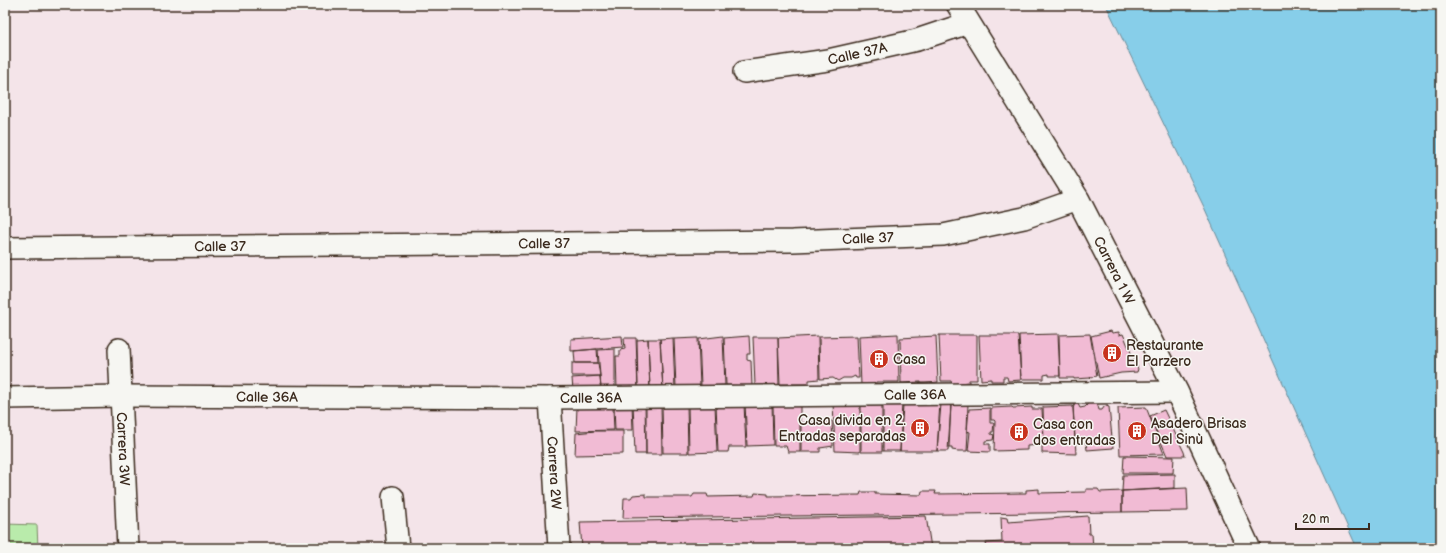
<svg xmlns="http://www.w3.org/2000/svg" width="1446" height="553" viewBox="0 0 1446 553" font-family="'Balsamiq Sans',sans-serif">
<rect width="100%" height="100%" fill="#f4e4e9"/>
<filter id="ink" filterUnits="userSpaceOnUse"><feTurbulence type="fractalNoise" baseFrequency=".025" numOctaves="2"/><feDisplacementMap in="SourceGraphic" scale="8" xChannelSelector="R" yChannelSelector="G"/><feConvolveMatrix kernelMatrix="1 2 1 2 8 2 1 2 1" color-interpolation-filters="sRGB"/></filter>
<g filter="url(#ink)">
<!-- green -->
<path fill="#b9ebab" stroke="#7a8a64" d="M5,524L37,525L38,548H5Z"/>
<!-- water -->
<path fill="#87cee9" stroke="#698c98" d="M1106,5H1441V548H1357L1204,207Z"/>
<!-- building -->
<path fill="#f1bbd4" stroke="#3b2a1e" d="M1111,331L1112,333L1119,332V335L1123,334L1138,369L1137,372L1121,373L1099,378L1091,336Z
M898,334L899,382H876L875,386L861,385L859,336Z
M1058,334L1060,376H1049V374L1044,375V379H1021L1019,335Z
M1090,334L1097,376L1091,377L1090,378L1074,379V378H1060L1059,335Z
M939,335H977V380H969V382L952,384L951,381H941Z
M979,335H1018L1021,380L1008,381L1007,377H1003V381H991V379L981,380Z
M622,336L623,347L571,351V339Z
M723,336L725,385L701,386L699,339Z
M749,336L750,354H747V360L751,361L752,386L726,385L724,338Z
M818,336L819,379L809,380V384H780L778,338Z
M857,336L859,378H856L855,376L851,378H843L838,381L833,378L820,379L819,337Z
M936,336L938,382L921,384V382L901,383L900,338Z
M753,337H778L779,385H755Z
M624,338H636L638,389L617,390L616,356H620V350L625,349Z
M673,338L675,389H663L660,339Z
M698,338L700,386L676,387L674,339Z
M648,339H660L663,389L650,390Z
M648,339L650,390L638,389L637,340Z
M597,349L598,363H575L574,351Z
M615,349V389H601L598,350Z
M572,363H598L600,376H572Z
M600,376L601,389L573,391L572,378Z
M902,401L900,451H883V402Z
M772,402L773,445L747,446L745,403Z
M833,402H860V452L835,451Z
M861,402H882V452H861Z
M940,402L937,451H900L903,405Z
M1090,402L1096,403L1098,406L1099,410H1102L1104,407L1106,406L1109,407L1113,448L1087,450L1086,442H1075L1073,408L1075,404H1078L1080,408L1085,407Z
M633,403H645L646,454H635Z
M800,403V452H788L786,446H774L773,405Z
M951,403H968L967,432H968L967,451H958L952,450V447H949Z
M632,404L633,430H615L614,405Z
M662,404H687L688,453H663Z
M716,404H744L746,447H729L728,452H718Z
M941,404L951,405L948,451H937Z
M646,405H661L662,454H646Z
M688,405H715L717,452L689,453Z
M1073,406L1076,454L1042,453V445L1044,444L1043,407Z
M577,407L613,408L614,430L576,431Z
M1012,407L1013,408L1032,407V409H1042L1044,443L1041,445L1027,446V450L994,451L995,421L994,420H991V408Z
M1146,407L1164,454L1120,455L1118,408Z
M990,408V423H994L993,432H991V434L994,435L993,440L985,441V444H990V452L968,451L970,432L967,431L969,409Z
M1164,410L1184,452L1185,456H1167L1150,416Z
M832,421L833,446L820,448V452H801V423Z
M595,431H623V454L575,455L576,433Z
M1124,456L1174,457L1173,473H1123Z
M1175,474V488L1122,491L1123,475Z
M1187,488L1188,511L1122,512V491Z
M1039,489V493L1086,492V489H1098L1100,492L1122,491V512L623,518L624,498H631L633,495L646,494V497H692L694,494H707L708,497L754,496L755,493L768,494V496L860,495L861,492H875V494L921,495L922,491H936L935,494L1026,493V490Z
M926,516L931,548H582L580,522Z
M1088,516L1089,534H1092L1093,548H987L986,543L1002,542L1001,517L1007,518L1008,522Z"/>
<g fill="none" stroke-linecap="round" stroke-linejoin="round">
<defs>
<g id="street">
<path id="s1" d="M744,72L828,60L917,40L968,23"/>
<path id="s2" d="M5,248L793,241L943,235L1024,218L1078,199"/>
<path id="s3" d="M119,349L128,548"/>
<path id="s4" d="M5,398L121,396L550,398L1177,392"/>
<path id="s5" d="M550,398L559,548"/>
<path d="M393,497L398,548"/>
</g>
<g id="secondary">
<path id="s6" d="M958,5L1078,199L1177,392L1249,548"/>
</g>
</defs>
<!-- street casing -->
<use href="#street" stroke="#3b2a1e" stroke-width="24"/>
<!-- secondary casing -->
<use href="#secondary" stroke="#3b2a1e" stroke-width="25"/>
<!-- street -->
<use href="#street" stroke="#f6f6f2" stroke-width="21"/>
<!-- secondary -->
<use href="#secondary" stroke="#f6f6f2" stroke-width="22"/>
</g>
</g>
<!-- icons -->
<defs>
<symbol id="building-disc" viewBox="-11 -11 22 22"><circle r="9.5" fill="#c8321e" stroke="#f6f6f2"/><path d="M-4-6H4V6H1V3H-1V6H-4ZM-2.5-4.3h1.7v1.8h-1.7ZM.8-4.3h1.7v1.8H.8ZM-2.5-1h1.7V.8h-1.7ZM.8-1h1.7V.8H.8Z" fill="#fff"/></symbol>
</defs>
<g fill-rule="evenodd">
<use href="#building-disc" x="1101" y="342" width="22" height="22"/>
<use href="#building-disc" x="868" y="348" width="22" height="22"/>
<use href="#building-disc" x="909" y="417" width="22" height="22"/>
<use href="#building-disc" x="1126" y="420" width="22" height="22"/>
<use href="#building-disc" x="1008" y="421" width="22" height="22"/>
</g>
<g text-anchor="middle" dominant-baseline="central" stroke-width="3" stroke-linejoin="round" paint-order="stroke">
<!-- street labels -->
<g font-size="14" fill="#3b2a1e" stroke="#f6f6f2">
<text stroke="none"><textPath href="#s1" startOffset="115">Calle 37A</textPath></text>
<text stroke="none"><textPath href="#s2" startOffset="863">Calle 37</textPath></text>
<text stroke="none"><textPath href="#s2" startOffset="539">Calle 37</textPath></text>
<text stroke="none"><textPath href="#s2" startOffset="215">Calle 37</textPath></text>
<text stroke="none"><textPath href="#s6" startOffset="308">Carrera 1 W</textPath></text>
<text stroke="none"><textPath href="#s4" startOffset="910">Calle 36A</textPath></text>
<text stroke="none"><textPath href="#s4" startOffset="262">Calle 36A</textPath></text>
<text stroke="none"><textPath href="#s4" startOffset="586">Calle 36A</textPath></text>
<text stroke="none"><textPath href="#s3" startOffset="100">Carrera 3W</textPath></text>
<text stroke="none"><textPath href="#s5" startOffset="75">Carrera 2W</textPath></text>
</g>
<!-- poi labels -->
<g font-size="14" fill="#3b2a1e" stroke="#f6f6f2" text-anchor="start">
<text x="1126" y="345">Restaurante<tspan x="1126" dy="16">El Parzero</tspan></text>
<text x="893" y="359">Casa</text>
<text x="906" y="420" text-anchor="end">Casa divida en 2.<tspan x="906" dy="16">Entradas separadas</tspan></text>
<text x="1151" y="423">Asadero Brisas<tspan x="1151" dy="16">Del Sinù</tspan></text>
<text x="1033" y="424">Casa con<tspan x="1033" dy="16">dos entradas</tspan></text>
</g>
</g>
<!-- margin -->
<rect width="1446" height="553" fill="none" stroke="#f6f6f2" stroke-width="20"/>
<rect x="10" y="10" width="1426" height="533" fill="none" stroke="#3b2a1e" stroke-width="1.5" filter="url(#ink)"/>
<!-- scale -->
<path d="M1296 523v6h73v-6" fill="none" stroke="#3b2a1e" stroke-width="2"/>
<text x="1302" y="523" font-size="12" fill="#3b2a1e" stroke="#f6f6f2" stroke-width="3" paint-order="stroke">20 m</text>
</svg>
